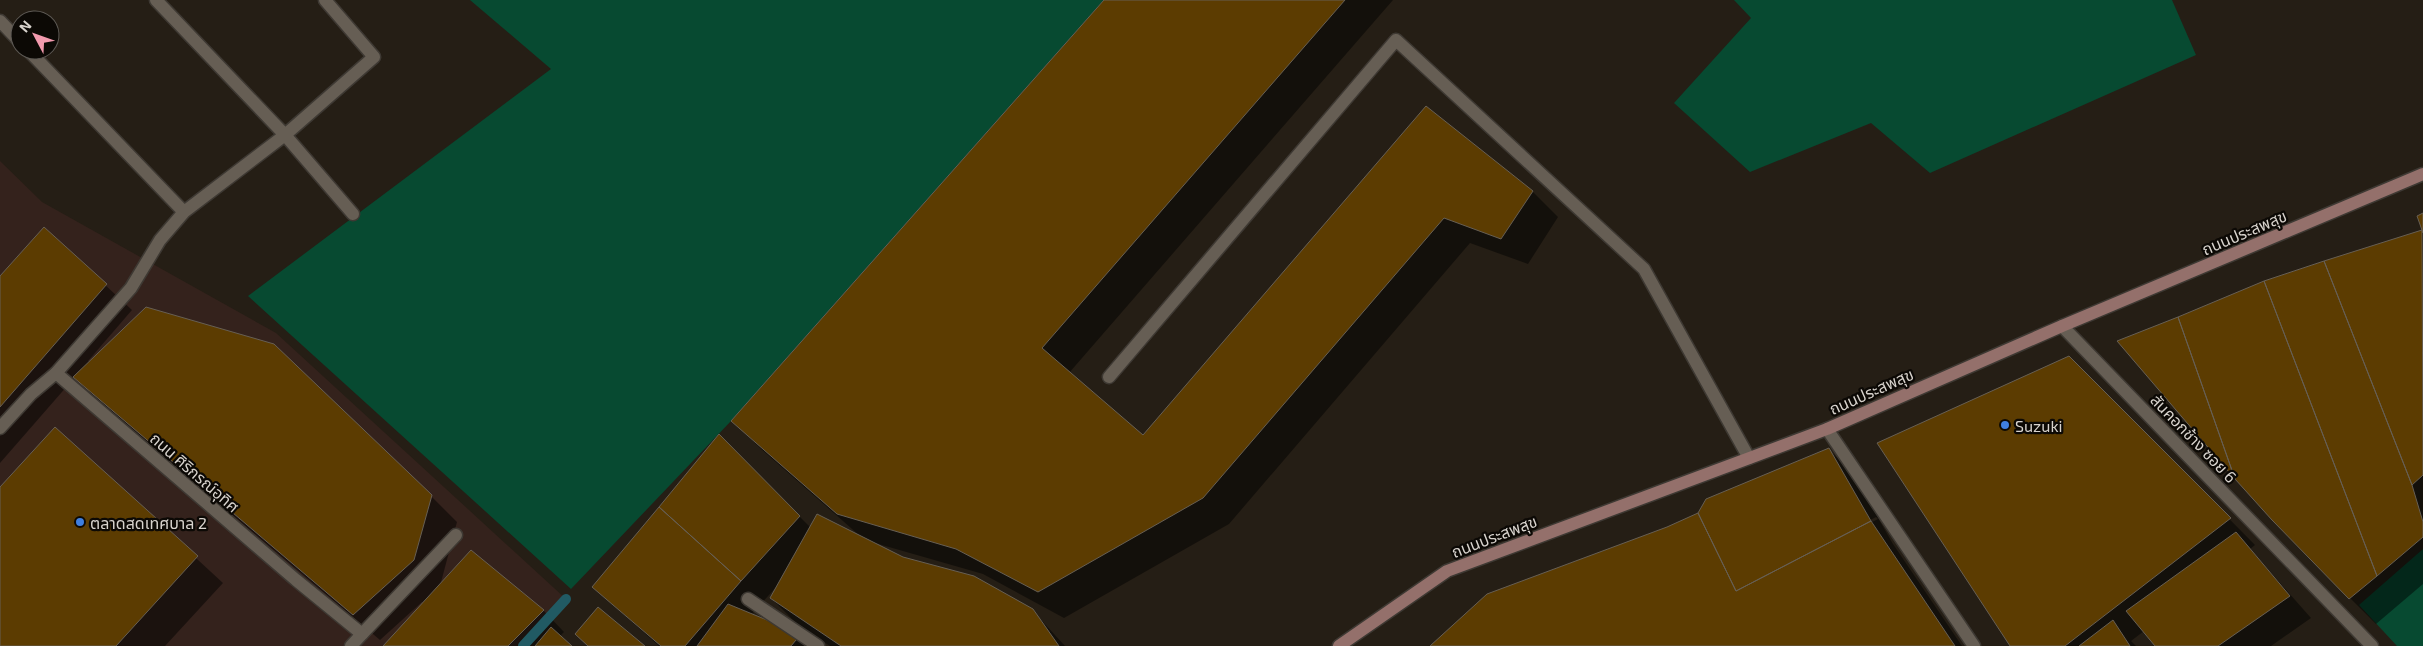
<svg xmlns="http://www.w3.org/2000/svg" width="2423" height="646" viewBox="0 0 2423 646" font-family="'Exo 2','Noto Sans Thai',sans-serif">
<rect width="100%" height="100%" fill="#251e15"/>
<!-- commercial -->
<path fill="#34221c" d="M0,161L42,202L276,333L566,599L523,646H0Z"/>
<!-- green -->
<path fill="#074a31" d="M470,0H1104L731,421L571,589L248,296L551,69Z
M1734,0H2172L2196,55L1930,173L1871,123L1750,172L1674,103L1751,18Z
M2423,549V646H2397L2359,605Z"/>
<!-- shadow -->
<path fill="#0007" fill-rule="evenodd" d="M1106,0H1393L1069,373L1143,436L1426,107L1532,191L1558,217L1528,264L1470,243L1229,524L1064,618L983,574L875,543L903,558L1032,610L1065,646H830L797,624L771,598L777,586L751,615L810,646H659L593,587L719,436L811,528L860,536L759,447L733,421Z
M44,228L132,310L88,361L90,362L431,496L457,522L440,586L543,610L564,632L560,636L571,646H384L424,603L422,602L380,640L100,403L75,377L0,463V278Z
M2423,231V584L2376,624L2350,598L2265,282Z
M2069,357L2255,545L2250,549L2311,618L2271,646H2157L2144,631L2131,641L2136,646H2012Z
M55,428L223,583L165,646H0V489Z
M1829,450L1851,471L1893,544L1962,646H1431ZM1876,517L1878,519L1746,587V585Z"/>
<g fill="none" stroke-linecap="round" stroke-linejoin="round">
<!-- stream -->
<path stroke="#215a63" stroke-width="10" d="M523,646L566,599"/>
</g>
<!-- building -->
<path fill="#5c3c01" stroke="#675f54" d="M1104,0H1345L1042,348L1143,435L1426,106L1533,191L1501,239L1444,218L1203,498L1038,592L956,549L837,514L731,421Z
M2423,213V233L2417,216Z
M44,227L107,284L0,407V276Z
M2422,230L2423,475L2412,485L2324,261Z
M2324,261L2412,485L2423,522V537L2377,576L2264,281Z
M2264,281L2377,576L2349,599L2272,520L2235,479L2178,317Z
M146,307L274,344L432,495L414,560L353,615L73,377Z
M2178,317L2235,479L2117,341Z
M2069,356L2231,518L2065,646H2010L1877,443Z
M55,427L198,556L116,646H0V487Z
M719,434L800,516L741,581L659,507Z
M1829,448L1871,521L1736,591L1698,513L1706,499Z
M659,507L741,581L685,646H661L592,587Z
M1698,513L1736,591L1871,521L1955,646H1430L1487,594L1667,527Z
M817,514L903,557L974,576L1033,609L1059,646H841L770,598Z
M2236,532L2290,596L2218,646H2155L2126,611Z
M471,550L544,610L508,646H383Z
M728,604L801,634L791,646H697Z
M598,607L645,646H588L575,634Z
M2113,620L2130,646H2079Z
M551,627L572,646H535Z"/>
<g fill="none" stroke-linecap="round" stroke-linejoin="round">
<defs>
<path id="lane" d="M156,0L285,135L353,214
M0,21L20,42
M28,50L184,212L285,135L374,57L325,0
M56,373L131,288L160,240L184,212
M1109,377L1396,40L1644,269L1749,458
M362,634L456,535"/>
<path id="street" d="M2062,326L2372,646
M0,428L31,394L56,373L296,580L362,634L351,646
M1827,429L1974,646
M748,599L818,646"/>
<path id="secondary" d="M1339,646L1447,571L1827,429L2062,326L2423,174"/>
</defs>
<!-- lane casing -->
<use href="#lane" stroke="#3e3933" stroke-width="15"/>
<!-- street casing -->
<use href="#street" stroke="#3e3933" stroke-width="15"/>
<!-- secondary casing -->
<use href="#secondary" stroke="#3e3933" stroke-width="15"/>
<!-- lane -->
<use href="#lane" stroke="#665e54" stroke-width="12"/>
<!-- street -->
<use href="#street" stroke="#665e54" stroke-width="12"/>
<!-- secondary -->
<use href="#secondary" stroke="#94706b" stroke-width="12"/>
</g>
<!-- markers -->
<g fill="#3f7fe0" stroke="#0c0905" stroke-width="2">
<circle cx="2005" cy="425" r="5"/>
<circle cx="80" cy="522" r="5"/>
</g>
<g text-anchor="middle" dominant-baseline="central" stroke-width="4.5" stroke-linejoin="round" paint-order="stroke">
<!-- street labels -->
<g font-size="16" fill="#d8d3cd" stroke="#0c0905">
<text transform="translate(2244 232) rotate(-23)">ถนนประสพสุข</text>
<text transform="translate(1871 391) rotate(-24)">ถนนประสพสุข</text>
<text transform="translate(2194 438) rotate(46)">สันคอกช้าง ซอย 6</text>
<text transform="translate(195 472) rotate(41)">ถนน ศิริกรณ์อุทิศ</text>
<text transform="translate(1494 536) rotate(-21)">ถนนประสพสุข</text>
</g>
<!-- poi labels -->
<g font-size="16" fill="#d8d3cd" stroke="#0c0905" text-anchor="start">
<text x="2015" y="425">Suzuki</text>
<text x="90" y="522">ตลาดสดเทศบาล 2</text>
</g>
</g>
<!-- north arrow -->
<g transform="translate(35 35) rotate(311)"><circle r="24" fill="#0c0905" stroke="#5e5a55"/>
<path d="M0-4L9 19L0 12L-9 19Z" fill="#f29aae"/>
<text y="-8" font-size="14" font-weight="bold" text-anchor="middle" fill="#d8d3cd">N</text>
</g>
</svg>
